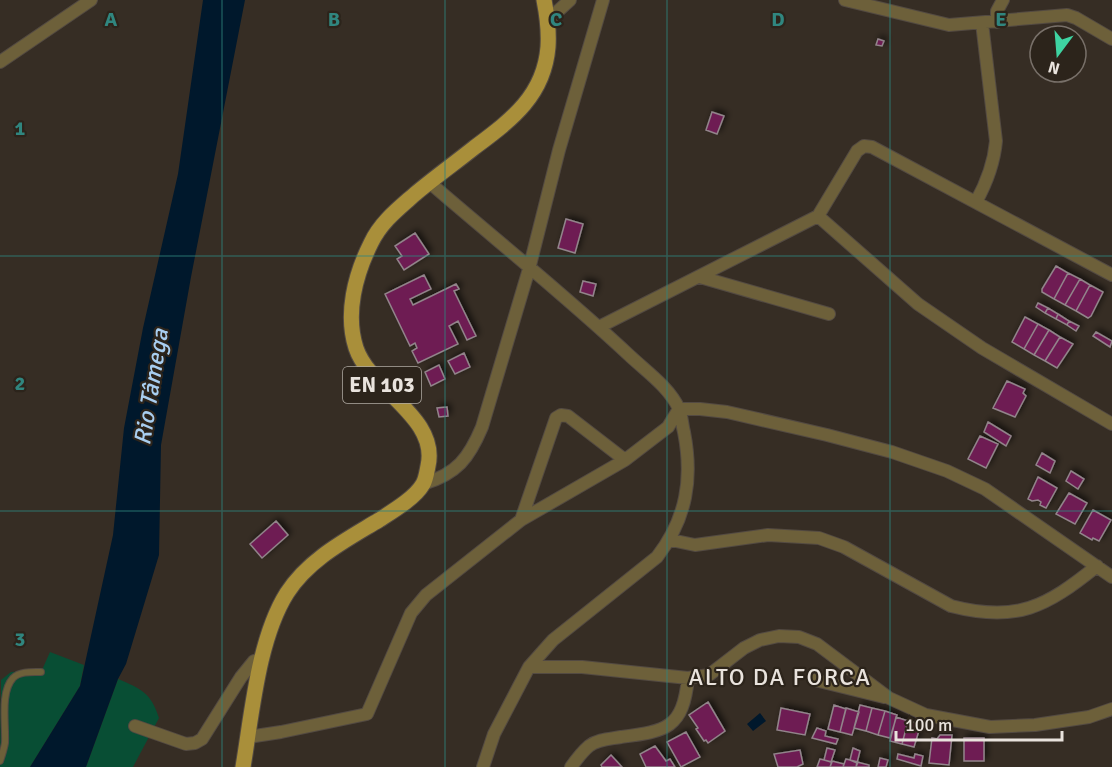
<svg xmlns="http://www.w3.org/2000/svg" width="1112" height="767" viewBox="0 0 1112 767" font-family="Signika,sans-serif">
<defs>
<filter id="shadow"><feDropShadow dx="3" dy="-3" stdDeviation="3" flood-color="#0009"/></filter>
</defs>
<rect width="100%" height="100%" fill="#362d24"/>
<!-- green -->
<path fill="#084e34" d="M50,652L84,665L80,686L30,767H0L1,680L11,672L42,670Z
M118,679C142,689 151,693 159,718L133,767H86Z"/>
<!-- water -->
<path fill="#00182c" d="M203,0H245L191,277L161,445L159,555L126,664L118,679L86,767H30L80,686L113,535L124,428L143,328L178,174Z
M760,713L766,721L753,731L747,724Z"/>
<!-- building -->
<path fill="#6e1e53" stroke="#92848b" stroke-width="1.5" filter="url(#shadow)" d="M878,39L884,41L882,46L876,45Z
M712,112L724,116L717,134L706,130Z
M566,219L583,224L575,253L558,248Z
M415,233L429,254L404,270L397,259L402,256L395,246Z
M1056,266L1068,273L1054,299L1042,292V289Z
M1068,273L1080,279L1065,305L1054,299Z
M424,275L431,289L410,299L413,305L456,284L459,289L454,291L476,336L467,340L458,321L449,326L458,344L418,363L412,351L417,348L415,343L410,346L385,294Z
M1080,279L1090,285L1076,311L1065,305Z
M583,281L596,284L593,296L580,292Z
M1090,285L1103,292L1091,316L1088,318L1076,311Z
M1038,303L1048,308L1045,313L1036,307Z
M1048,308L1058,314L1056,319L1045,313Z
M1058,314L1069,321L1067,325L1056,319Z
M1025,317L1038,324L1024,349L1012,342Z
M1069,321L1079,326L1076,331L1067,325Z
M1038,324L1049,330L1034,355L1024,349Z
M1049,330L1060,337L1045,361L1034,355Z
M1096,332L1112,341L1110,347L1093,336Z
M1060,337L1073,344L1057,368L1045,361Z
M464,353L470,367L455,374L448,361Z
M439,365L445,379L431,386L425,372Z
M1007,381L1025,389L1023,393L1026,396L1015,417L993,408Z
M447,407L448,416L439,417L437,408Z
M988,422L1011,436L1006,446L984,432Z
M980,436L998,444L986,468L968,459Z
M1042,453L1055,461L1050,473L1036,465Z
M1071,471L1084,479L1078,489L1066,481Z
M1038,477L1057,488L1046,508L1040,505L1041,502L1038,500L1032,501L1028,499Z
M1069,493L1087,503L1075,524L1056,514Z
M1093,510L1111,520L1099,541L1093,538L1092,540L1080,533Z
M276,521L288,535L262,558L250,544Z
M708,702L725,731L708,743L706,740L704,741L696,729L698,728L689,715Z
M834,705L846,709L840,732L828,729Z
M860,705L872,708L866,731L854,728Z
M781,708L810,714L805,735L777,730Z
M846,708L859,712L852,735L840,732Z
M872,708L885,711L878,735L866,731Z
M885,711L897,715L890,738L878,735Z
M896,717L908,721L902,744L890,741Z
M908,721L921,724L914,747L902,744Z
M817,728L826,731L825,736L838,739L836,744L812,738Z
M686,732L700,757L681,767L667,742Z
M940,735H952L949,765L929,763L932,738L937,739Z
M964,738H984V761H964Z
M655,746L666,761L670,759L675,767H646L640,754Z
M827,748L835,750L831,762L824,760Z
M853,748L860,751L857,763L850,760Z
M800,750L803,764L797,767H778L774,754Z
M898,754L914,758L915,754L923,756L921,766L897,759Z
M611,755L622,767H602L601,765Z
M880,758L888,760L886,767H878Z
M820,759L832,762L830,767H817Z
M846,759L858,762L856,767H843Z
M832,761L844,764L843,767H830Z
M857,762L869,765V767H856Z"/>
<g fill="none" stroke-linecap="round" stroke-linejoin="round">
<defs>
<path id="service" d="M0,761C2,755 4,749 5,743C6,723 0,692 13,678C20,671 32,672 41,672"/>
<path id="minor" d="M845,0L949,25L1067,15L1076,18L1112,39
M547,21L570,0
M997,22V11L1003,0
M0,62L91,0
M429,182C496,240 565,295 630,356C646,371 670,388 679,409C682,416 682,425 684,432C693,478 687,518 657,557L553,640L529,667
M976,202C987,182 994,164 996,141L982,23
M818,216L918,304L982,348L1112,424
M700,277L829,314
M599,327L818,216L857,151L864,146L872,147L1112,275
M423,484C457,474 469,458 482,427L529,269L559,150L603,0
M521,520L556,418L561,415L568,416L625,460
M671,540L695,545L768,535L819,538L844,547L951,606C1017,623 1046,607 1097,566
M815,680L884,697
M135,726L186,744L195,743L202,739L241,677L254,661L262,659
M248,737L281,732L367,714L411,613L426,595L521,520L625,460L668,427L679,409H700L727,412L827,435L892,452L947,471L985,489L1112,577
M483,767L494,734L529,667H582L688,678L709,675L744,648L760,640L779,636L799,637L817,644L889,698L926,715L990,727L1035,725L1089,717L1112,709
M571,767C576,760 582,752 589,746C598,739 610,739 621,737C666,731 683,729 688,678"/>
<path id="primary" d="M243,767C252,714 258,639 287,593C309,559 346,540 379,520C393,511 415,498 423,484C426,479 427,471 428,466C439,417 370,390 356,348C345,314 355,275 371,243C381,222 398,209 415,194C434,178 455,163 475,147C511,120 544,96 548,47C549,32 547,15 544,0"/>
</defs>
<!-- service casing -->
<use href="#service" stroke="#534a42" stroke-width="8"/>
<!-- minor casing -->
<use href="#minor" stroke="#534a42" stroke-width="14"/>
<!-- primary casing -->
<use href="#primary" stroke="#534a42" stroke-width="17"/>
<!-- service -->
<use href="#service" stroke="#6d603a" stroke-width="6"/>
<!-- minor -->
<use href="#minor" stroke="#6d603a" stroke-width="12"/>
<!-- primary -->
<use href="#primary" stroke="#a98f3a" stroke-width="15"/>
</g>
<!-- grid -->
<path fill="none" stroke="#30867f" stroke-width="1.5" stroke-opacity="0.55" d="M222,0V767M445,0V767M667,0V767M890,0V767M0,256H1112M0,511H1112"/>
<g text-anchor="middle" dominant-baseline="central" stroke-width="4.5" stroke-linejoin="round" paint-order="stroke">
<!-- shield labels -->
<rect fill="#2c241b" stroke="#b0aaa3" stroke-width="1.5" x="343" y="367" width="78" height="36" rx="4.5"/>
<g font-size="21" font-weight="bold" fill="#e9e3dd">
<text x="382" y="385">EN 103</text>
</g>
<!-- water labels -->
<g font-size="24" font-style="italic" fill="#a8cef0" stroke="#2c241b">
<text transform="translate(151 387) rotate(-81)">Rio Tâmega</text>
</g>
<!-- neighbourhood labels -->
<g font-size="24" letter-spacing="1.5" fill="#e9e3dd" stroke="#2c241b">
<text x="780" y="677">ALTO DA FORCA</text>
</g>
</g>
<g font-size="20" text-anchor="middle" font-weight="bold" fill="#30867f" stroke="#2c241b" stroke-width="4.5" stroke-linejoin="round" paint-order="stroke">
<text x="111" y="26">A</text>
<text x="334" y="26">B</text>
<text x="556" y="26">C</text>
<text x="778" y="26">D</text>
<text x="1001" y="26">E</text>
<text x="20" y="135">1</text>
<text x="20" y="390">2</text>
<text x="20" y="646">3</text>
</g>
<!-- north arrow -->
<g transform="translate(1058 54) rotate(196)"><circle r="28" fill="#2c241b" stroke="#787069" stroke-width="1.5"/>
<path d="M0-4.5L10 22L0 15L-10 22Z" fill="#3ed4a2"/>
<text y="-9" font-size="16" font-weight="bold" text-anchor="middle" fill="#e9e3dd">N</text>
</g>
<!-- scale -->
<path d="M896 731v9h166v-9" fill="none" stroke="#e9e3dd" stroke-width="3"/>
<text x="905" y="731" font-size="18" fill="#e9e3dd" stroke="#2c241b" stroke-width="4.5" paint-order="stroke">100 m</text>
</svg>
